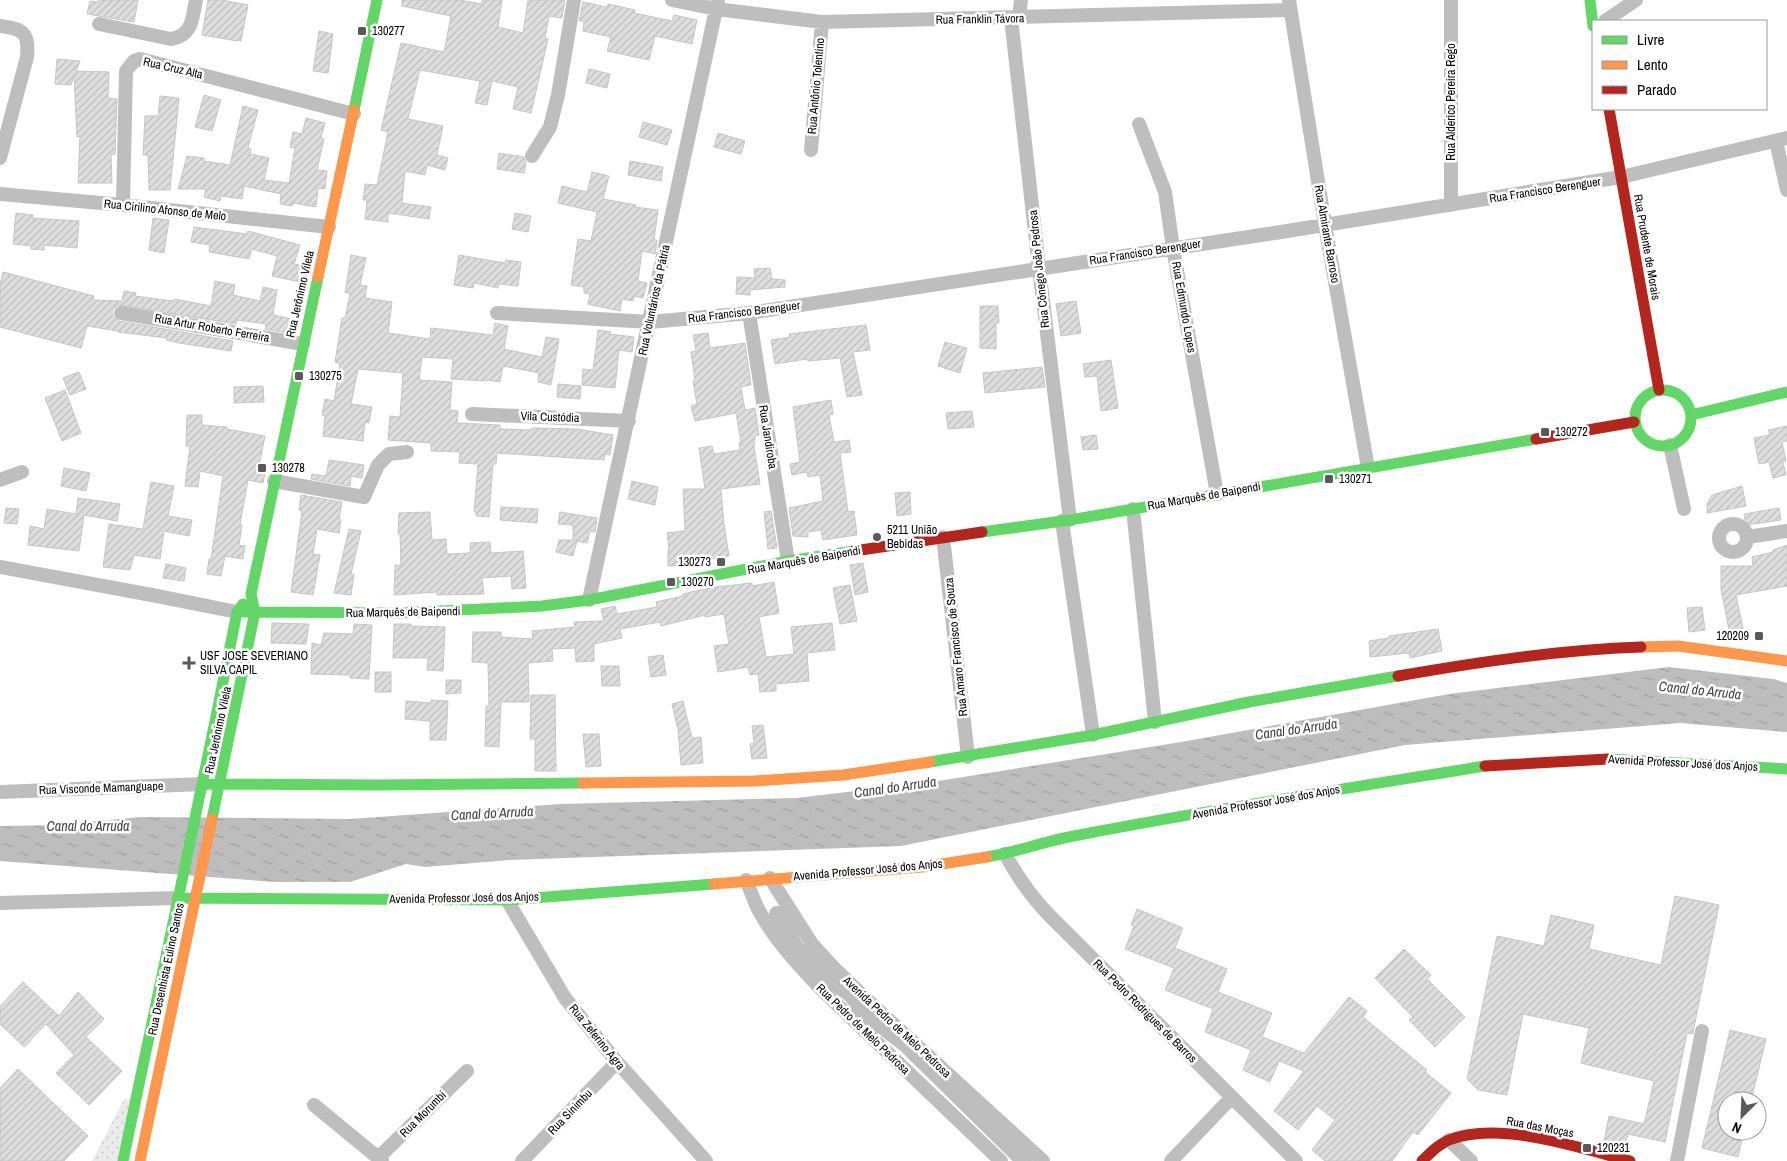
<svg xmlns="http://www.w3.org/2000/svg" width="1787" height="1161" viewBox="0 0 1787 1161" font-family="'Archivo Narrow',sans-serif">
<defs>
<pattern id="park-dots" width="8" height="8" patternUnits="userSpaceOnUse" patternTransform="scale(1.25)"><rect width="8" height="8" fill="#ebebeb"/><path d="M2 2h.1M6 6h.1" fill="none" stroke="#c8c8c8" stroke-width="1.8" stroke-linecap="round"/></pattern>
<pattern id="water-ripples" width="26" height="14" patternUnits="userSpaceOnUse" patternTransform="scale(1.25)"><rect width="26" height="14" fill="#bdbdbd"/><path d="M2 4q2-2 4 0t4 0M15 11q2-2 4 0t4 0" fill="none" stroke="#a1a1a1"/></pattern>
<pattern id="building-hatch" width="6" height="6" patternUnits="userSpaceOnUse" patternTransform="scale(1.25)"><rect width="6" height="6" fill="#dedede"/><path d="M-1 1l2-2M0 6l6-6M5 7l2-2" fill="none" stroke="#bdbdbd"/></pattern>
</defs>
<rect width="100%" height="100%" fill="#fff"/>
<!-- park -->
<path fill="url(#park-dots)" d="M124,1099L131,1100L118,1161H92Z"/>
<!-- water -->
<path fill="url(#water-ripples)" d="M1669,667L1773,679L1787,683V732L1680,723L1405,745L901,846L510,860L425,867L406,864L350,882H275L0,861V826L56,825L140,817L350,819L560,804L796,798L932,782L1181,742L1449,694Z"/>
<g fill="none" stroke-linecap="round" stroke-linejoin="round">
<!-- canal -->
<path stroke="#bdbdbd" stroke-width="16" d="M777,914L796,948L815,967L851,995L866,1014L906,1045L1024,1161"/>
</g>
<!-- building -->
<path fill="url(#building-hatch)" stroke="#c6c6c6" d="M99,0H138L134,22L87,14L90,1L98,2Z
M208,0H222L248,5L241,41L238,40L237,41L202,35Z
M402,0H459L482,4V0H502L498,27L523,33L528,0H565L562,18L549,16L545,38L548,39L531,113L513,109L518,87L492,81L487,105L475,103L480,81L420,70L408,119L443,126L437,155L448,158L445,170L427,165L425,175L405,171L402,203L431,207L429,219L388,213V222L365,219L367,200H363L365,184L377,185L388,132L381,130L401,43L444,52L451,16L402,6Z
M583,2L607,7L608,4L635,10L634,13L672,21L674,15L697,20L692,44L655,36L649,60L607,51L611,37L583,31L584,21H579Z
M319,31L333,34L328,73L313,71Z
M57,59L80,61L76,71L109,72L108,98L117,99L115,154L111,155L112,183H78L80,136L77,137L74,76L71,85L55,84Z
M589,69L610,74L607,88L586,83Z
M204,95L221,100L212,131L195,127Z
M160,96L179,98L170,190H149L148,155H143L145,116H158Z
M243,106L258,110L248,148L251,149L250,154L269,158L264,180L289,183L295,148L290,147L293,132L302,134L306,118L325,123L321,138L324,139L317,170L327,171L325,189L318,188L316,207L293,203L292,206L280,204L281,194L244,186L242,199L221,196L220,201L204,197L206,189H178L187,156L204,158V161L230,165Z
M643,122L672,130L667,145L639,137Z
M718,133L745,141L741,154L714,147Z
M499,153L524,157L526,162L524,173L497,169Z
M630,161L663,167L661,181L628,175Z
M592,172L609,176L603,199L636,205L635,207L658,210L654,240H657L655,254L642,251L638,281L647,283L643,298L634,296L633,301L622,299L620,311L588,304L590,294L584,293V287L571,285L578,239L591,241L597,212L558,203L562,186L587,192Z
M16,213L33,215L32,218L79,221L77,248L44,245V250L31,249V246L13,244Z
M515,213L531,216L528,232L512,229Z
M153,218L169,220L164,253L149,250Z
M194,227L247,234L248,231L300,245L294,264L308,267L305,283L272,276L277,256L252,249L249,259L209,252L210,245L191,242Z
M351,255L366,258L360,285L367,286L365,298L392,302L388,333L430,339L431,328L493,335L495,323L508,326L504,349L542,357L546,337L559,339L551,385L538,382L539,373L503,366L500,382L487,380V381L451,379L453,359L422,357L419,380L452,382L450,410L458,411L457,423L500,425V429L532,430V428L577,429L613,435L610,455L605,454L604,460L497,453L496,464H493L489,517L476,516V512H474L478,464L459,463L460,452L431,451V443L388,440L390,416L400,417L403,373L358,369L351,404L372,407L369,423L365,422L363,441L323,436L325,416L322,415L325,399L334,401L340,364L335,362L342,318H345L350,293H345Z
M459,255L505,263L506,260L521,262L518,286L499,284L498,288L474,283L473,288L454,285Z
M770,268L772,279L785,280V287L750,290V295L736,294L737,277L755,278L754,269Z
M3,272L94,296L93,300L122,301L124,291L136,293L135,296L173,301L174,299L211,306L215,281L235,285L233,295L260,301L263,287L277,290L273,315L297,320L294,334L265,329L266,324L237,320L236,324L118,305L114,308L112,312L113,316L119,321L233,341L231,351L179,343L166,340L167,338L118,332V331L87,326L81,348L0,327V284Z
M1076,301L1081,333L1061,336L1056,304Z
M980,306H998L999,323H996V349L980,348Z
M866,325L870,350L853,352L862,395L847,397L840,358L808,361L807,359L775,364L771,340L790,337L789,334Z
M598,330L611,332L610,334L634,337L632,352L619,350L615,388L582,385L583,369L593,370Z
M708,333L710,348L745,343L751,385L741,387L745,410L755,408L759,435L755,436L754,447L760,484L721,489L724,524L729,556L686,563V565L668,566V549H669L667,533L685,531L683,489H705L699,448L712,446L714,454L740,450L739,443L741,442L736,413L695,421L691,406L697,404L693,381H695L691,352L696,351L693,335Z
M945,342L967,348L960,373L938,366Z
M1111,360L1118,408L1101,411L1097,376L1085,377L1083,364Z
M1042,367L1045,387L985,393L983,373Z
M79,372L86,389L70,395L63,378Z
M558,384L581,386L580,399L557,397Z
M263,386L264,402L234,403V387Z
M65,390L81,433L62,441L45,398Z
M831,400L833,414L829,415L834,442L849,440L851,452L840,453L848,512L854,511L857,535L823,540L821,530L808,532V537L793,536L789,508L823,501L820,475L808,477L807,472L792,475L790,464L800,462L793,407Z
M972,411L974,427L948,429L946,413Z
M187,415H202V425L227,427V429L265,436L259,466L266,468L263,483L248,480L240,525H242L239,545L245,546L243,559L225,556L221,576L207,574L209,559H211L223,476L200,471L198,487L185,486L190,446H186Z
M1787,426V441L1782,442L1786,461L1783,462L1786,475L1773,478L1769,462L1759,464L1754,438L1770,435L1768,430Z
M1096,435L1098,449L1083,450L1081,437Z
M329,460L364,465L362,478L351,476L350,486L311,479L312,474L326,476Z
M64,468L90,473L86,491L61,486Z
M632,481L658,487L655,505L628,499Z
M151,482L174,486L168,516L192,520L189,536L164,531L160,559L134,555L130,570L103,567L109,524L143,529Z
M1742,486L1746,506L1707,513V504L1712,495Z
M910,492L911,514L897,516L895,493Z
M301,495L342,502L339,519L341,520L339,533L317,529L313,554L320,555L313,595L291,592L302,511L299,510Z
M78,498L120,504L117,521L84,515L79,551L28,545L30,526L44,529L47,509L76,514Z
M501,507L538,509L537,523L500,520Z
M6,508L19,509L17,524L4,523Z
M1779,508L1781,520L1746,525L1744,514Z
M771,511L777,548L768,549L764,512Z
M430,512L432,540L446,539L447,554L470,553V543L490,542L491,553L523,551L526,588L512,589L511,576L482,578L484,594L437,595V592L394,595L395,565H401L400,534H398L399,513Z
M560,512L597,518L595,532L590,531L587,543L577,541L573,556L556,552L559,540H573V525L558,524Z
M349,529L361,531L351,574H354L351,595L334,593Z
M1787,545V586L1736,595L1744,633L1730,635L1721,589V566H1753L1752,557L1773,552V550Z
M863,563L868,592L855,595L850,565Z
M166,564L186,568L184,581L163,578Z
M774,582L779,613L759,617L766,657L794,654L791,627L832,623L835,650L807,653L809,681L776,684V691L760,692L758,674L750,675L748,667L718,672L714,646L729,644L724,614L705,617V615L661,626L660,622L620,629L622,638L594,644V661L576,662L575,648L552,649L553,661L528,663L529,702H501L499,747L485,746L486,706H489L488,663L472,662L473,632H501V637L533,639L532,631L575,627L574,622L604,621L601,609L615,606L617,614L657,607L656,602L683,596V594L700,590L716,587L752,583V586Z
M850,585L857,621L840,624L833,588Z
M1702,607L1705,630L1689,632L1687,608Z
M272,623L309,624L306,644L271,643Z
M354,624L372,625L369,679L350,678V675L311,674L312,643L321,645L324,633L353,634Z
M394,624H411V626L445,627L443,671L427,670L428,658H393Z
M1438,629L1442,651L1410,658L1409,653L1370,657L1369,641L1389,638V636Z
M663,655L666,675L651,677L648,657Z
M601,666H619L620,686H602Z
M375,672H391V692H375Z
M446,680H461V693L446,694Z
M531,695H555L556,771H535V739H530Z
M431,700L448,701L446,740H430V721L405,719L406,701L431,703Z
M683,701L692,738L701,737L703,763L681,765L678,730L672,704Z
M763,725L767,758L752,759L750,744L754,743L752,726Z
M583,734H599L601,766L586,767Z
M1675,896L1719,905L1694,1027L1693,1034L1687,1033L1665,1142L1628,1134L1625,1145L1604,1141L1609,1116L1644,1124L1654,1081L1581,1063L1589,1028L1523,1014L1507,1095L1478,1090L1467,1079L1497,936L1544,946L1551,915L1594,925L1589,949L1661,965Z
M1137,909L1183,928L1175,948L1227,969L1218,992L1272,1013L1262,1037L1304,1053L1349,997L1367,1011L1363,1017L1427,1070L1425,1072L1451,1093L1418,1135L1413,1132L1392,1161H1325L1312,1150L1335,1120L1317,1106L1298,1130L1274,1111L1304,1071L1279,1061L1270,1082L1243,1070L1251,1050L1205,1032L1213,1009L1165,990L1174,968L1125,949L1134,926L1131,925Z
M1404,949L1431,975L1427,979L1465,1017L1435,1047L1409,1020L1413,1017L1375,978Z
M23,982L59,1016L78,992L104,1019L86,1037L122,1071L89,1105L56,1073L74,1055L46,1024L24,1047L0,1024V1006Z
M1730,1030L1766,1039L1751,1101H1727V1131H1744L1738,1157L1702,1148Z
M18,1069L88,1136L64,1161H0V1088Z"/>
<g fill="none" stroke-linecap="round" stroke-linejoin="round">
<!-- street -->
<path stroke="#bebebe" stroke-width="14" d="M672,0L716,9L822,22L1290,10
M1289,0L1325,225L1368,468
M1011,18L1039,268L1070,520
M1019,18L1021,0
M1605,21L1636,0
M99,24L171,39C193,35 192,19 196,0
M0,26C24,29 29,33 27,57L0,158
M1139,124L1165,192L1173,248L1217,494
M1776,141L1787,190
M811,150L822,22
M532,156L550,127L558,95L574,0
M0,194L123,205L329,227
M123,205L126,71L134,61L140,59L354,114
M1451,205V0
M121,313L303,344
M497,313L650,322L749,313L1281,232L1621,177L1787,138
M749,313L788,561
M472,414L629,421
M1670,445L1684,509
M0,480L22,472
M274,481L364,497L378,465L389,454L407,452
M1133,509L1155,722
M1062,521L1093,735
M1719 538a14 14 0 1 1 28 0a14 14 0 1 1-28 0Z
M943,537L968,757
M1747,537L1787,531
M0,567L157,596L237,612
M589,600L718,0
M0,792L203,784
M1005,854C1018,878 1032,898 1051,917L1296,1161
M770,878L812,944L833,967L877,1009L1043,1161
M746,880C750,890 754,900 758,909C774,939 798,965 822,990L1001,1161
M507,900L565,998L617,1062L706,1161
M0,903L177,898
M314,1105L382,1161
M1449,1140L1471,1161
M378,1158L467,1071
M522,1161L617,1062
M1171,1161L1232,1097
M1677,1161L1702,1031"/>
<!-- fast -->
<path stroke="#63d668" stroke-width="11" d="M1590,0L1593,26
M354,110L377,0
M1635 418a28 28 0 1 1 56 0a28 28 0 1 1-56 0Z
M1691,415L1787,392
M982,532L1070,520L1536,439
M237,612L400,613L542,606L589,600L788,561L854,551
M1608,759L1787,769
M930,762L1093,735L1249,702L1398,676
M203,784L377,785L583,783
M212,819L255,612L251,594L318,277
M987,857C1018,852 1048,840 1079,835C1214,809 1349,788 1485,766
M177,898L507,900L714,884
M123,1161C161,978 201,795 237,612L243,604"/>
<!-- slow -->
<path stroke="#ff974d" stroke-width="11" d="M318,277L354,110
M1641,647L1678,646L1787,661
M583,783L755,781L843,775L930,762
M714,884L922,867L987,857
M140,1161L212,819"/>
<!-- jam -->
<path stroke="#b3261e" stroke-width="11" d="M1609,109L1659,390
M1536,439L1634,422
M854,551L982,532
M1398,676C1479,662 1558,650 1641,647
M1485,766L1608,759
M1422,1161C1430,1153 1439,1144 1449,1140C1499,1120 1580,1148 1630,1161"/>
</g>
<!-- markers -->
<g fill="#595959" stroke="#fff" stroke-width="2">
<rect x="357" y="26" width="10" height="10" rx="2.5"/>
<rect x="294" y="371" width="10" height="10" rx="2.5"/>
<rect x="1540" y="427" width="10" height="10" rx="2.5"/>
<rect x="257" y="463" width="10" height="10" rx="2.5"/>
<rect x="1324" y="474" width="10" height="10" rx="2.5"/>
<circle cx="877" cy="537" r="5"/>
<rect x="716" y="557" width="10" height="10" rx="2.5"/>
<rect x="666" y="577" width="10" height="10" rx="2.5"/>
<rect x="1754" y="631" width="10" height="10" rx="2.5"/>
<path d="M186.5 655.5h5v5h5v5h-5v5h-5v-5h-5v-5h5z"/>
<rect x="1582" y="1143" width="10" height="10" rx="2.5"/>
</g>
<g text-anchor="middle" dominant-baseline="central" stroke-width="5" stroke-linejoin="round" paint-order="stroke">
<!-- street labels -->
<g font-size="12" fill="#000" stroke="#fff">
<text transform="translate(980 19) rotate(-1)">Rua Franklin Távora</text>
<text transform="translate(173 68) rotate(13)">Rua Cruz Alta</text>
<text transform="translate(816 86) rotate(-85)">Rua Antônio Tolentino</text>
<text transform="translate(1451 102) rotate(-90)">Rua Alderico Pereira Rego</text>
<text transform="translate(1545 190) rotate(-9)">Rua Francisco Berenguer</text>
<text transform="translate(165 210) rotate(6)">Rua Cirilino Afonso de Melo</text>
<text transform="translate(1327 234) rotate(80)">Rua Almirante Barroso</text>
<text transform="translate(1647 247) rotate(80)">Rua Prudente de Morais</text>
<text transform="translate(1145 252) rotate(-9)">Rua Francisco Berenguer</text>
<text transform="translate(1039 269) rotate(-96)">Rua Cônego João Pedrosa</text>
<text transform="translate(300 294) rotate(-77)">Rua Jerônimo Vilela</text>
<text transform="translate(654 300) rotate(-78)">Rua Voluntários da Pátria</text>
<text transform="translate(1184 307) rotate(80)">Rua Edmundo Lopes</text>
<text transform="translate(744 312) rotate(-7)">Rua Francisco Berenguer</text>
<text transform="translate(212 328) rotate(10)">Rua Artur Roberto Ferreira</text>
<text transform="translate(550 417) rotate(2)">Vila Custódia</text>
<text transform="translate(768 437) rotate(81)">Rua Jandiroba</text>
<text transform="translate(1204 496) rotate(-10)">Rua Marquês de Baipendi</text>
<text transform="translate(804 560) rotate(-10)">Rua Marquês de Baipendi</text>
<text transform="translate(403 612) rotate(-1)">Rua Marquês de Baipendi</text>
<text transform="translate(956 647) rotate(-96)">Rua Amaro Francisco de Souza</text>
<text transform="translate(218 730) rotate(-78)">Rua Jerônimo Vilela</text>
<text transform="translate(1683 763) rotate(3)">Avenida Professor José dos Anjos</text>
<text transform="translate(101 788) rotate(-2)">Rua Visconde Mamanguape</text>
<text transform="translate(1266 802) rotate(-10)">Avenida Professor José dos Anjos</text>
<text transform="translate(868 870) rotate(-5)">Avenida Professor José dos Anjos</text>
<text transform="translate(464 898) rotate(-1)">Avenida Professor José dos Anjos</text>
<text transform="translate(166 969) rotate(-78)">Rua Desenhista Eulino Santos</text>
<text transform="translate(1145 1011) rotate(45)">Rua Pedro Rodrigues de Barros</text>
<text transform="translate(897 1027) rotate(43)">Avenida Pedro de Melo Pedrosa</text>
<text transform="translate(863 1029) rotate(44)">Rua Pedro de Melo Pedrosa</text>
<text transform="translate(597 1037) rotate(51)">Rua Zeferino Agra</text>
<text transform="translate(570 1112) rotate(-46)">Rua Sinimbu</text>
<text transform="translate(423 1114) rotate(-45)">Rua Morumbi</text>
<text transform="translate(1540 1127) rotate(11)">Rua das Moças</text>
</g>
<!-- poi labels -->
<g font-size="12" fill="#000" stroke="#fff" text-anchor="start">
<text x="372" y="31">130277</text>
<text x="309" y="376">130275</text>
<text x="1555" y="432">130272</text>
<text x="272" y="468">130278</text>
<text x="1339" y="479">130271</text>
<text x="887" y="530">5211 União<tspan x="887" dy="14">Bebidas</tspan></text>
<text x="711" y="562" text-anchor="end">130273</text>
<text x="681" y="582">130270</text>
<text x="1749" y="636" text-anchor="end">120209</text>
<text x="200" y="656">USF JOSE SEVERIANO<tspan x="200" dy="14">SILVA CAPIL</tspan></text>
<text x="1597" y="1148">120231</text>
</g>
<!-- water labels -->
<g font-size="14" font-style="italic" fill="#424242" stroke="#fff">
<text transform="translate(1700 690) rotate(6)">Canal do Arruda</text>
<text transform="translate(1296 729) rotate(-8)">Canal do Arruda</text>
<text transform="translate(895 787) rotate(-8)">Canal do Arruda</text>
<text transform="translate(492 813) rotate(-3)">Canal do Arruda</text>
<text x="88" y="826">Canal do Arruda</text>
</g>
</g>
<!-- legend -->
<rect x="1592" y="20" width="175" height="90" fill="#ffffff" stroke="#999999"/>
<rect x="1602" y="36" width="25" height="8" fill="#63d668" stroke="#999999"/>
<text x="1637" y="45" font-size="15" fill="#000000">Livre</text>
<rect x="1602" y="61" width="25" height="8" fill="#ff974d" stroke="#999999"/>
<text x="1637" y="70" font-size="15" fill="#000000">Lento</text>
<rect x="1602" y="86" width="25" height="8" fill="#b3261e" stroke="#999999"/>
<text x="1637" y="95" font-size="15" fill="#000000">Parado</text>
<!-- north arrow -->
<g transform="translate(1742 1116) rotate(204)"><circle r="24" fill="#ffffff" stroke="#999999"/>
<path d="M0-4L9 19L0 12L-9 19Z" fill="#595959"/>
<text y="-8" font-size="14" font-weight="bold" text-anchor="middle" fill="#000000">N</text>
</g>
</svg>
